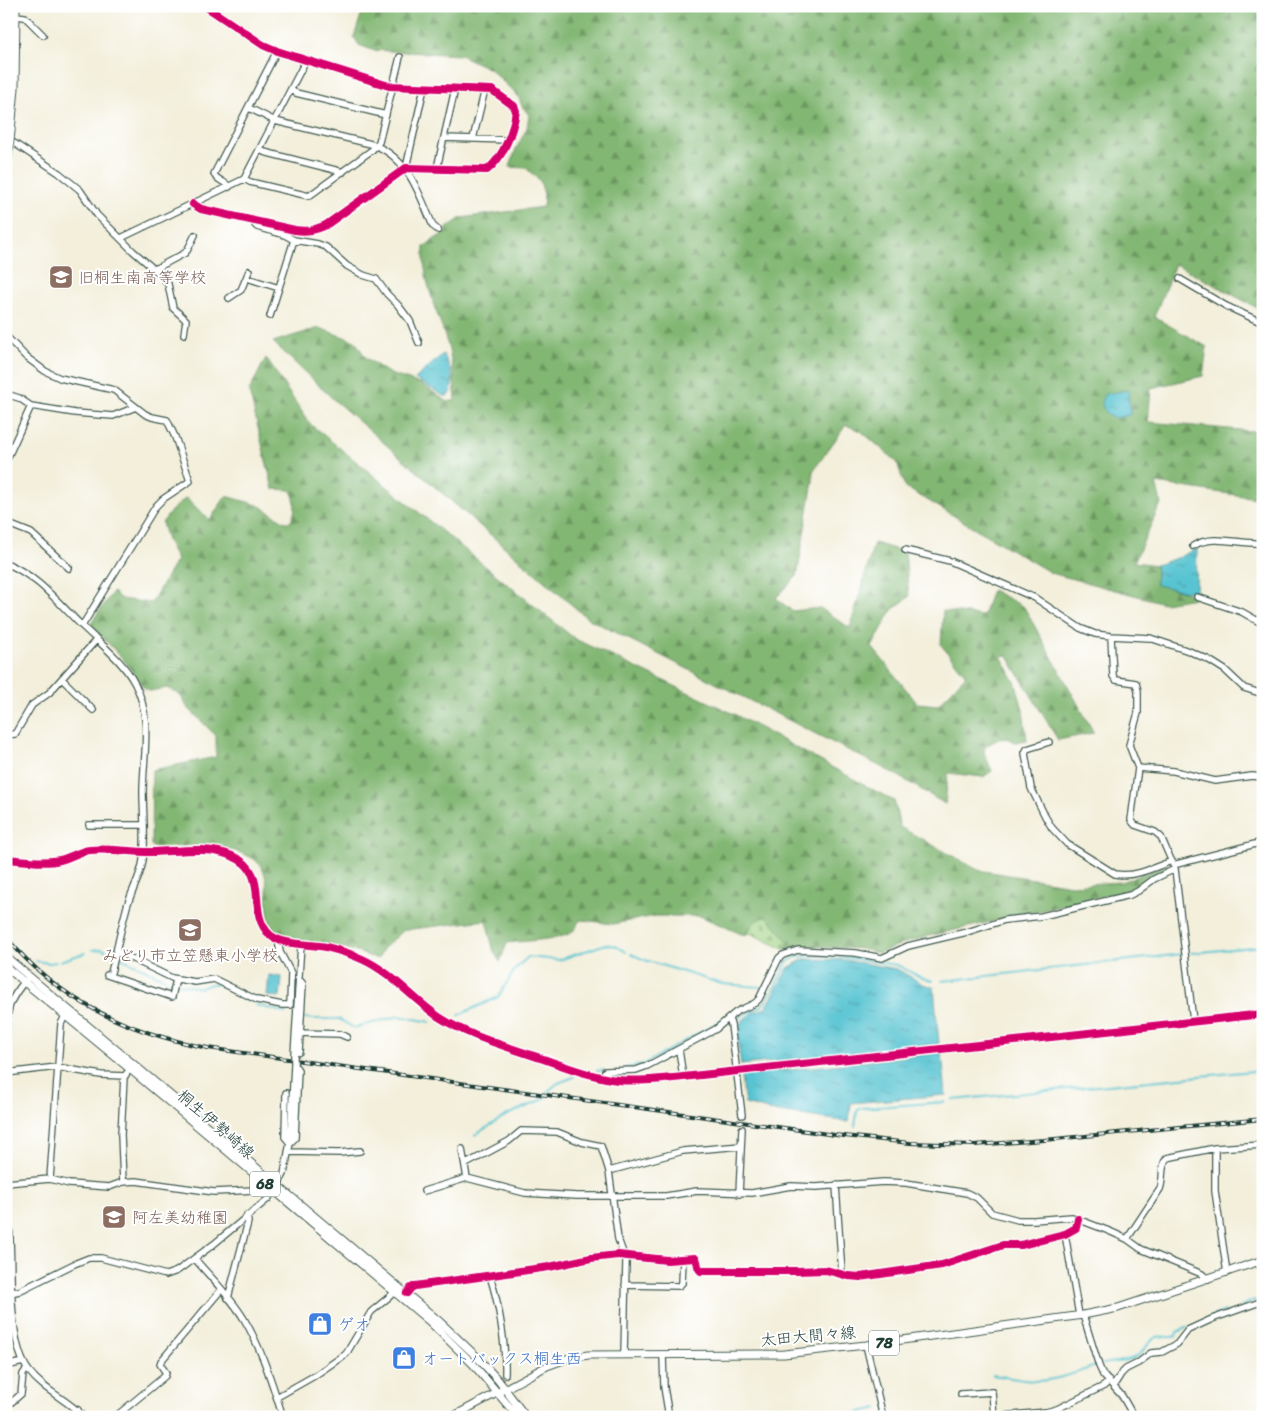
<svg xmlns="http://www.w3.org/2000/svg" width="1269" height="1423" viewBox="0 0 1269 1423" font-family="Sriracha,'Klee One',sans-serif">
<defs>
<pattern id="forest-firs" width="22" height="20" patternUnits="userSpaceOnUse" patternTransform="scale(1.25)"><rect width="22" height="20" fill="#82b773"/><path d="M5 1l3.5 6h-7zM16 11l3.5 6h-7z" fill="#6a965f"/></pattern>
<pattern id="cemetery-stones" width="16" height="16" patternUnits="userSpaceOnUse" patternTransform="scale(1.25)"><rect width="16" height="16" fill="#a3d686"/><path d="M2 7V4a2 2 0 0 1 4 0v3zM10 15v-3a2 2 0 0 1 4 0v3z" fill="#84af6e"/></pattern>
<pattern id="water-ripples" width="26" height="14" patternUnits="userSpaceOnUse" patternTransform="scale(1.25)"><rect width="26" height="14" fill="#59c4d2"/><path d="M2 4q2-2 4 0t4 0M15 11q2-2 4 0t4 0" fill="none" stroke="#49a0ab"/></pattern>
</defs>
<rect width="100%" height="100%" fill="#fff"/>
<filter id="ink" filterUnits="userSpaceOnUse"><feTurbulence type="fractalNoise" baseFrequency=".02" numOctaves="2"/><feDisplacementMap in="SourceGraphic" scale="10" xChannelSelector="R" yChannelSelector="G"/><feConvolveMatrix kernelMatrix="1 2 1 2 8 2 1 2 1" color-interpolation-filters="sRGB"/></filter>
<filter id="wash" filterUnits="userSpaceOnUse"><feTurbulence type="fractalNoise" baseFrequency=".0096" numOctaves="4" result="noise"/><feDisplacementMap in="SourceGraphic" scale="20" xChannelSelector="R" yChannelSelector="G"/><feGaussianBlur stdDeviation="1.12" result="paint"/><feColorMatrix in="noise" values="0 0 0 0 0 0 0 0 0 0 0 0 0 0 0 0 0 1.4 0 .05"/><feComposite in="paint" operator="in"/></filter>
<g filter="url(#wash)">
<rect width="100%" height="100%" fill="#f3efdb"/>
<!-- forest -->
<path fill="url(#forest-firs)" stroke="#507a54" d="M364,6H1263V45L1258,42L1263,50V311L1175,264L1154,317L1207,347L1203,376L1151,388L1148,422L1263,432V499L1156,483L1161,503L1134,562L1156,565V584L1183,591L1195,598L1164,603L1051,573L905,487L897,462L861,431L846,425L813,471V481L797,576L776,598L792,611L820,608L850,628L874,543L905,552L909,597L892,610L872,647L917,703L938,705L966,675L941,645L943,611L983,616L992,590L1024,607L1094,733L1058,740L1007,655L1001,656L1016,684L1023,710L1027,740L1015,742L1008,738L999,739L985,746L984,753L992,771L983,777L948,773L945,804L897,775L587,618L333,399L273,342L319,328L355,341L366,358L390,374L421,384L448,402L456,400C454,383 453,366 449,350C440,316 422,283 424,247C432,240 439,237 447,231V228L461,218L543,207L544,194L540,181L526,168L510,167L516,149L527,128L529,115L522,106L518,96L490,69L460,55L372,50L359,45L354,37Z
M266,358L310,424L575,639L734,714L894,801L900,827L978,870L1071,885L1121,882L1168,865L1170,869L1155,875L1131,890L929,936L899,945L879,953L862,949L807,946H796L786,950L789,943L754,922L746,936L700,916H655L613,924L583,920L578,922C577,926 576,929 572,932C563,940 520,941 507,943L500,962L494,952L486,920L404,930L383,949L378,959L345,948L286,937C254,923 277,888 260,865C255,858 248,856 241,853C209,842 189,845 156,849L151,846L152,770L216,757V736L187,707L181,696L168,688L150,691L144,688L123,659L90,624L113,592L121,599L151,603L177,560L167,540L162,523L172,510L186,498L210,520L226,496L258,505L285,522H290C296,515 297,498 290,490L273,489L249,391Z"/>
<!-- cemetery -->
<path fill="url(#cemetery-stones)" stroke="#618a5d" d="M767,916L789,943L786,950L748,932L754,922Z"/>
<!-- water -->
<path fill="url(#water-ripples)" stroke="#3c8083" d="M443,354C450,365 457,384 448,396H444L415,379Z
M1128,390L1130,415L1116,418L1107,415C1103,407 1099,402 1105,394Z
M1197,548L1196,593L1156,585V565L1180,557Z
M804,959L844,960L897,969L923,984L934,987L939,1044L741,1065L736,1027L751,1013L766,1008L788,968Z
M269,975L282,977L280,997L267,996Z
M940,1053L942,1054L946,1095L851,1103L849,1122L772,1111L745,1104L741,1079L742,1075Z"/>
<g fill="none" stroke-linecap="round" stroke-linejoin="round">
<!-- stream -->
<path stroke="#59c4d2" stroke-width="2" d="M93,950L102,949L113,954
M1191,953L1263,946
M631,954L645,960L722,984L761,987
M117,956L172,982
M36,961L49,963L56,962
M60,961L85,953
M942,981L1183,954
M178,984L201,988L211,984H218L248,1001
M256,1005L286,1013
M459,1015L498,997L516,968L528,957L559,960L606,944L616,946L626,952
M305,1018L313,1019H339L354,1028L399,1016L430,1022
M737,1019L747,1012L762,1006L775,987L787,962L796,957L808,955L837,956L897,965L922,978L933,981
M626,1068L644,1064L720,1021
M597,1071L604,1070
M547,1092L558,1083L574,1077
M953,1100L1263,1070
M855,1126L857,1111L861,1108L945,1102
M475,1135L507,1115L542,1100L546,1096
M1241,1306L1255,1300
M1211,1317L1225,1311
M1102,1364C1114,1362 1131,1362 1140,1354C1147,1348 1148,1341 1157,1337C1163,1335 1169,1339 1176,1336L1177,1332L1188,1327
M993,1375C1007,1377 1022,1381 1036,1381C1056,1381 1077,1372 1096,1366
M841,1417L878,1408"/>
</g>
</g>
<g filter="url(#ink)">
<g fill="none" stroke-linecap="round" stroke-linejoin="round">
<defs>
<path id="minor" d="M15,16L25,17L43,35
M291,90L296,93L386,115
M249,108L275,121L371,144C408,156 419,193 433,226L438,230
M444,138L508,140
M8,139L59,173L80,190L97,215L133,251L162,276L168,284L173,308L186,320L184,334
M473,139L485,89
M260,149L264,152L343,172
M406,168L424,88
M437,168L455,89
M244,179L250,182L309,196L372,150L379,142L400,57
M229,187C225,181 216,180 214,174L277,51
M193,204L201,209L295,230C307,232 315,230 326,225L406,168L487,170C504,157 513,131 516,111L514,106L492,90L389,86L277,51L263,45L205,6
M254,221L255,225L257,227L285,235L294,240L318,244L326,247L347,266L363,275L376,279L387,294L398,305L410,321L419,343
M121,238L244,179L306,60
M155,269L185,253L188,249L195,235
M247,278L279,288
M1180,279L1226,306L1263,323
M229,298L241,290L249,271
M270,316L294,240
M6,336L26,357L45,371L60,378L114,390L145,414L152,417L167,420L175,437L190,481L163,499L156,506L82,626
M6,394L19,398L31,406L75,413L113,416L136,407
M6,461L31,406
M6,523L31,533L69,568
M1193,546C1213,533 1240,545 1263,543
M905,550L950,561L1035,598L1080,628L1095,634L1111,636L1150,638L1189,651L1209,660L1225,670L1244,688L1263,694
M6,563C38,577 55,599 79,623C98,642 122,659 135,684C153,718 143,756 143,792C143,814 146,838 143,860C141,877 130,893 126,910C120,932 116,955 110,976
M1197,597L1242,612L1263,624
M1111,636L1113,676L1116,680L1136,683L1138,691V713L1129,745L1138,768L1131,820L1135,825L1155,832L1161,837L1175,869L1193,1021
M62,679L93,710
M6,735L15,734L32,705L49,693L97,639
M1049,742L1027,749L1025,753L1031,788L1046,818L1052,828L1067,844L1115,874C1135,878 1154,867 1172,861
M1138,768L1174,771L1215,781L1252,776L1263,777
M89,825H144
M6,859C23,860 44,864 60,860C70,858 79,851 90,850C111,848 134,853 155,852C180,851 209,846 232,856C272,872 245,912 270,935C281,945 310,944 326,947C338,950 351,954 362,959C393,973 412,999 439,1017C470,1037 506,1046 540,1058C565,1066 591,1077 618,1080C640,1082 662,1079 683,1077L1263,1014
M1173,865L1263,842
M116,951L172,978L195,982L214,979L257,1000L282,1005H290L291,973L280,952L278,940
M107,975L172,997L176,979
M729,1019L731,1025L742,1115
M300,1033L340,1034L347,1037
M6,1044C7,1014 5,1003 27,979
M679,1050L683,1077
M297,1053L299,1052L303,984L298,978
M294,1055L301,944
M6,1073L57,1067L101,1075L125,1076
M604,1078L605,1071L636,1070L647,1066L716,1029L736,1012L755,1003L759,999L779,958L783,955L798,950L856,953L882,958L908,946L967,932L1005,920L1042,916L1130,895L1138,891L1154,879L1175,869
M286,1093L285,1137L290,1143L295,1138L298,1070L296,1067
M1215,1148V1191L1227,1273
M462,1149L467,1178
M288,1152L339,1153L360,1151
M466,1164L509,1141L521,1131L557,1132L582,1142L601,1146L609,1171L618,1239L626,1261L624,1355
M609,1171L683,1151L741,1146
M50,1179L61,1024L65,1016
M123,1182L121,1135L124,1077L127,1073
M6,1183L50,1179L69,1184L109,1187L123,1182L136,1181L214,1192L255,1190
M836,1185L842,1274
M424,1191L467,1178L525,1193L577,1196H666L697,1191L752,1193L791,1186L816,1187L884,1182L906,1183L967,1193L977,1198L992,1213L1018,1220H1034L1072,1217L1109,1231L1127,1239L1141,1249L1202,1274L1208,1279
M739,1194L742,1129
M6,1202C8,1215 10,1228 10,1240C12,1273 8,1345 29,1371C43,1390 68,1400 84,1417
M1065,1234L1079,1315
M1127,1239L1160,1189C1164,1179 1160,1166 1167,1158L1215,1148L1263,1145
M195,1259C211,1278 231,1297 244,1319C262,1349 272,1384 283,1417
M1256,1263L1263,1267
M490,1276C499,1304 506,1345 505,1374
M625,1285L679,1286L682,1283L683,1259
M407,1293L411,1288L415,1286L549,1267L591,1258L618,1255L667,1260L695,1258C699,1261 696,1268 701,1271H796L826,1270L848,1276L860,1277L942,1265L1003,1245H1021L1065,1234L1076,1228L1078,1219
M6,1294L19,1291L74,1264L89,1258H101L166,1275L177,1271L214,1244L268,1199L278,1185L284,1174L290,1143L294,1065
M228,1298L248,1222L247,1215
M1083,1315L1099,1366L1103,1375L1122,1396L1134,1417
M866,1345L883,1417
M663,1355L664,1387L669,1417
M6,1366L23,1362
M1114,1385L1121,1374L1126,1369L1138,1363L1151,1353L1162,1352L1177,1344L1188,1330L1212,1319L1263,1301
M961,1394L992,1392L994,1417
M277,1397L314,1376L346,1354L371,1312L395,1292
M6,1407L21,1394L23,1374L27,1369
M71,1417L78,1410
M115,1417L165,1376L166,1373L160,1364L161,1361L221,1290
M990,1417L1046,1412L1057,1409L1104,1386L1109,1381"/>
<path id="major" d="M6,957L440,1322L476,1356L498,1380L526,1417
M6,967L118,1059L429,1321L473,1364L518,1417
M452,1417L547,1366L566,1359L588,1355L784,1354L866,1345L1083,1315L1118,1308L1263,1260"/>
<path id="highway" d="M6,91L8,6
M10,131L14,88L15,6
M6,164L8,150"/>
</defs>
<!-- minor casing -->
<use href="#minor" stroke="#3f584d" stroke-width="8"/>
<!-- major casing -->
<use href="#major" stroke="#3f584d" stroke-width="9"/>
<!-- highway casing -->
<use href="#highway" stroke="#3f584d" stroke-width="11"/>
<!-- minor -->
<use href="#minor" stroke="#fff" stroke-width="5.5"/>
<!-- major -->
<use href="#major" stroke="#fff" stroke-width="7"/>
<!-- highway -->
<use href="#highway" stroke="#fff" stroke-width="9"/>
<defs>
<path id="rail" d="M6,937C60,1002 127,1032 208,1048L835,1135L910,1143L974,1145L1044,1140L1263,1119"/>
</defs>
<!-- rail casing -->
<use href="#rail" stroke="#1f3d34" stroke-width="4"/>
<!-- rail -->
<use href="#rail" stroke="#fff" stroke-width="2" stroke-dasharray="5.5" stroke-linecap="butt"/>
<defs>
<path id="minor-bridge" d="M294,1065V1055"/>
<path id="highway-bridge" d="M8,150L10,131"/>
</defs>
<!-- minor-bridge casing -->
<use href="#minor-bridge" stroke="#3f584d" stroke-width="8" stroke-linecap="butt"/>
<!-- highway-bridge casing -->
<use href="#highway-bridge" stroke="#3f584d" stroke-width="11" stroke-linecap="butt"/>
<!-- minor-bridge -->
<use href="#minor-bridge" stroke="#fff" stroke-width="5.5"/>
<!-- highway-bridge -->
<use href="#highway-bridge" stroke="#fff" stroke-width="9"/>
<defs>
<path id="cycleway" d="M193,204L201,209L295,230C307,232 315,230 326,225L406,168L487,170C504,157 513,131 516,111L514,106L492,90L389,86L277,51L263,45L205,6
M6,859C23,860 44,864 60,860C70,858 79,851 90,850C111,848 134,853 155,852C180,851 209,846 232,856C272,872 245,912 270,935C281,945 310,944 326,947C338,950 351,954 362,959C393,973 412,999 439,1017C470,1037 506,1046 540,1058C565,1066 591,1077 618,1080C640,1082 662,1079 683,1077L1263,1014
M407,1293L411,1288L415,1286L549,1267L591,1258L618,1255L667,1260L695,1258C699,1261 696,1268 701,1271H796L826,1270L848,1276L860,1277L942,1265L1003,1245H1021L1065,1234L1076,1228L1078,1219"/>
</defs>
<!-- cycleway casing -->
<use href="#cycleway" stroke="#fff" stroke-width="11"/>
<!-- cycleway -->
<use href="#cycleway" stroke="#d6006c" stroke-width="8"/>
</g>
</g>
<!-- icons -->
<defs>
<symbol id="school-square" viewBox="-11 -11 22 22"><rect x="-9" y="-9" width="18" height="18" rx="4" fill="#8d6e63" stroke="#fff"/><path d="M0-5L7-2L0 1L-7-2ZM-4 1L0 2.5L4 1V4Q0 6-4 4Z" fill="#fff"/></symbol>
<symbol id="shop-square" viewBox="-11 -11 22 22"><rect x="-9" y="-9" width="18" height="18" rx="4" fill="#3f7fe0" stroke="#fff"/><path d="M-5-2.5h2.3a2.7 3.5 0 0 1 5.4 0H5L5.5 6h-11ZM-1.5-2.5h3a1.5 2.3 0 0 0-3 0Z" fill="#fff"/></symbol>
</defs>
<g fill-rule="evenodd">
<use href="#school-square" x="47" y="263" width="28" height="28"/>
<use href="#school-square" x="176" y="916" width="28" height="28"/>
<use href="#school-square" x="100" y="1203" width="28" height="28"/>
<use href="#shop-square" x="306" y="1310" width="28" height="28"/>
<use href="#shop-square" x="390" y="1344" width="28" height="28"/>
</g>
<g text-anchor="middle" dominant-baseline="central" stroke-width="4" stroke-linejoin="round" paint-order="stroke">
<!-- shield labels -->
<g fill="#fff" stroke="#627771" stroke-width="1">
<rect x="250" y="1171.5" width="30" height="25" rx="4"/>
<rect x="869" y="1330.5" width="30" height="25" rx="4"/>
</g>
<g font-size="15" font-weight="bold" fill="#1f3d34">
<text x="265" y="1184">68</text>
<text x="884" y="1343">78</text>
</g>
<!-- education labels -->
<g font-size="16" fill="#785e54" stroke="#fff" text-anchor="start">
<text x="78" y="277">旧桐生南高等学校</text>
<text x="190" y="955" text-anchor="middle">みどり市立笠懸東小学校</text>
<text x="132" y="1217">阿左美幼稚園</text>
</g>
<!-- street labels -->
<g font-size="16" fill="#1f3d34" stroke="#fff">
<text transform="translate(216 1124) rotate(41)">桐生伊勢崎線</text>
<text transform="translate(808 1336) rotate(-5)">太田大間々線</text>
</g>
<!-- shop labels -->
<g font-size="16" fill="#366cbe" stroke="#fff" text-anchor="start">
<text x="338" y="1324">ゲオ</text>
<text x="422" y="1358">オートバックス桐生西</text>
</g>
</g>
<!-- margin -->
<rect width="1269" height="1423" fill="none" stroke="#fff" stroke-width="25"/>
</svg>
